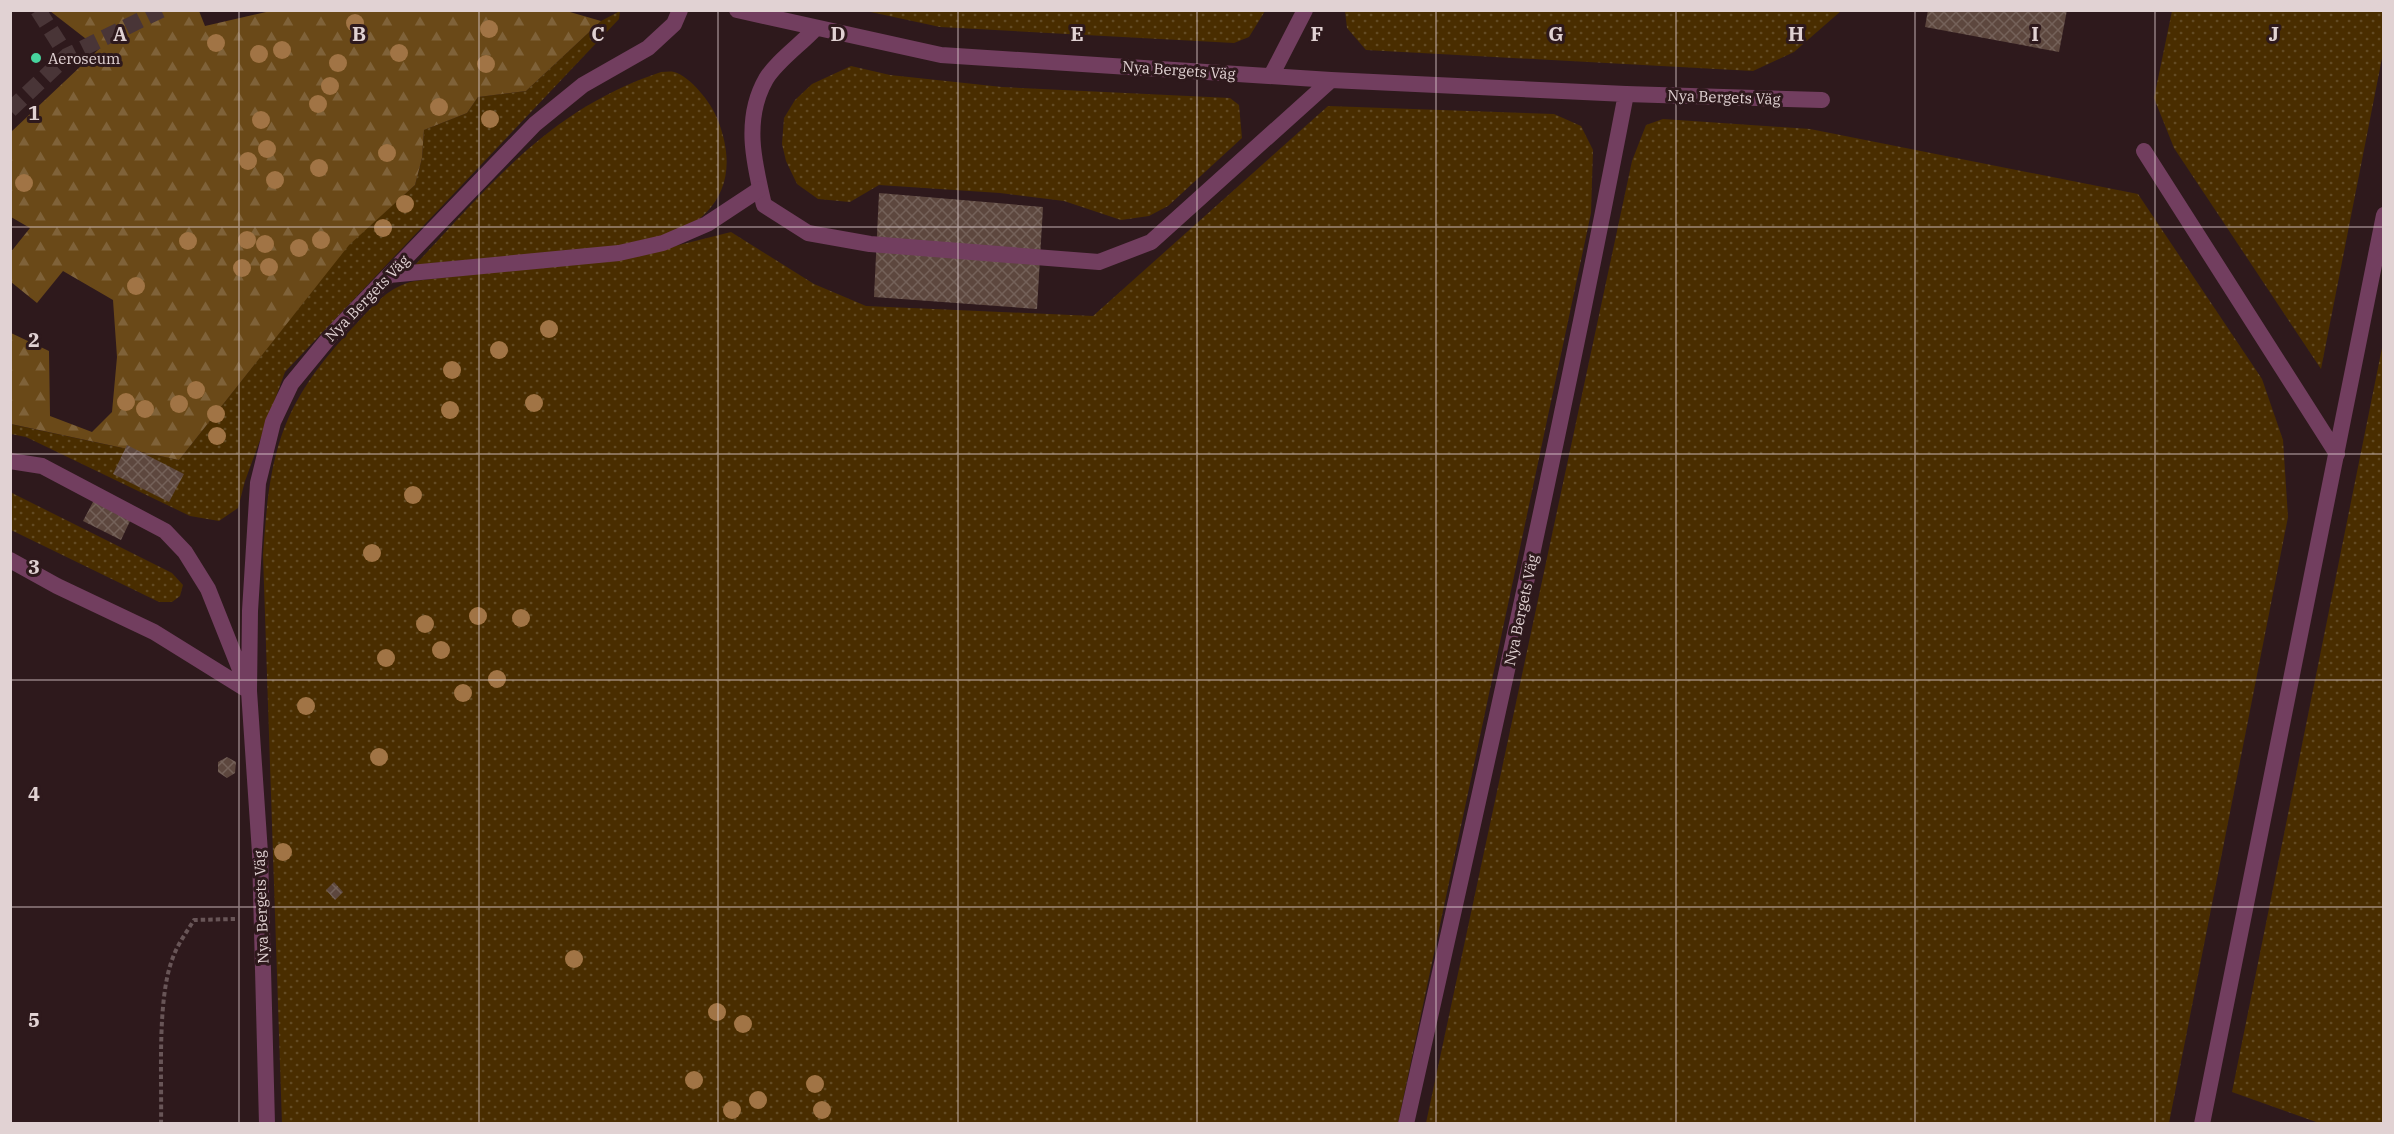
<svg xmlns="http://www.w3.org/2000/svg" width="2394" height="1134" viewBox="0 0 2394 1134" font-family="'IBM Plex Serif',serif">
<defs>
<pattern id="grass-dots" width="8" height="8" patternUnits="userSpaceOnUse" patternTransform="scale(1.5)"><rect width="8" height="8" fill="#492d00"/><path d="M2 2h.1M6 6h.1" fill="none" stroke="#634b24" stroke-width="1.8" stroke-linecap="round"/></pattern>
<pattern id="forest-firs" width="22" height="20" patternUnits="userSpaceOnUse" patternTransform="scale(1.5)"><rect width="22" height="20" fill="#6a4918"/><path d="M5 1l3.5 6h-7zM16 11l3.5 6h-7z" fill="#7f6239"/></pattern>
<pattern id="building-cross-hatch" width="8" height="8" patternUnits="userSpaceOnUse" patternTransform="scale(1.5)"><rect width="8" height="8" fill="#5d473e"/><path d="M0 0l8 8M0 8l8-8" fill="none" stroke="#746159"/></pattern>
</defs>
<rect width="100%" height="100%" fill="#2e191c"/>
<!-- grass -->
<path fill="url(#grass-dots)" d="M620,11L619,19L285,372L245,481L238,508L219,521L190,516L26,437L11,434L10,424L179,460L349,244L415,185L422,158L424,130L467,113L478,97L526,91L601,21Z
M866,11H1265L1249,37L1234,43L940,27Z
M1345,11V10L1841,11L1794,52L1753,71L1366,50L1347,28Z
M2172,11H2383V53L2321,369L2174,148L2154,98Z
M851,66L890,75L1002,87L1230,98L1239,105L1242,138L1168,206L1149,216L1121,220L1064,201L1000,193L879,185L850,202L818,199L797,184L786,161L782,144L784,118L795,100L812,84Z
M661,72C665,72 670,71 674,72C690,76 712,104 717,118C743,182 715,224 651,243C626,250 596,249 569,252C518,257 466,259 415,265C492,183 550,109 661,72Z
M1328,106L1554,114L1581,126L1593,150L1591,213L1398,1123L282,1124L263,555C270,448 281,403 357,323C374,305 389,286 415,281L647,253L731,232L814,284L866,306L1093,316Z
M1663,119L1810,129L2138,194L2262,379L2283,440L2288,517L2169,1123H1426L1632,161L1646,125Z
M2383,343V1123H2319L2232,1092Z
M10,492L172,573L183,585L180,596L172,602H159L11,530Z"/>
<!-- forest -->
<path fill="url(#forest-firs)" d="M275,10H563L601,21L526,91L478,97L467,113L424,130L422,158L415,185L349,245L179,460L11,424V333L49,351L50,416L92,432L112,412L117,357L113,300L63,271L37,303L11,282L10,253L30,228L11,217V132L99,49L50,11H199L205,26Z"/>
<!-- building -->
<path fill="url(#building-cross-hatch)" d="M1928,10H2067L2059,52L1925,27Z
M879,193L1043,207L1037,309L874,297Z
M127,445L184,474L169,502L113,474Z
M94,500L131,519L121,540L83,521Z
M227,757L236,762L235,773L227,778L218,772V762Z
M334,882L343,892L335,900L326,890Z"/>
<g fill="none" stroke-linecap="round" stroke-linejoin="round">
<!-- minor-tunnel -->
<path stroke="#493537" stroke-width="16" stroke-dasharray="16 8" stroke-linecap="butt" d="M38,10L67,56
M10,110L67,56L161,10"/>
<!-- path -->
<path stroke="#685557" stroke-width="4" stroke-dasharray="4.5 3" stroke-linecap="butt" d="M161,1124C162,1078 157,1001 172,960C177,945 186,933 194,920L235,919"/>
<!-- service -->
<path stroke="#723e5f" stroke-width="16" d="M737,10L941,55L1331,80L1626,94L1822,100
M815,29C800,45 777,61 766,79C743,119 754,163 764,205L808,233L870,244L1099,262L1151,242L1331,80
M1271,76L1305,10
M2144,151L2337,454
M1406,1124C1483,781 1560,439 1626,94
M2202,1124L2384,215"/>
<!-- minor -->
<path stroke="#723e5f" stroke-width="16" d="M389,275L619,253L663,243L707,224L760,189
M10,461L42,466L165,531L185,552L208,589L245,682
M10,560L57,586L154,632L249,691
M267,1124L260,853L249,691L250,611L258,483L273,422L291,384L333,333L535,124L583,85L648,48L674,24L680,10"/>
</g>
<!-- trees -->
<g fill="#a17445">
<circle cx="355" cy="23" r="9"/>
<circle cx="489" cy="29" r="9"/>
<circle cx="216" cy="43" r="9"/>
<circle cx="282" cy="50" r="9"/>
<circle cx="399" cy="53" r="9"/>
<circle cx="259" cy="54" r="9"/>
<circle cx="338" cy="63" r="9"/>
<circle cx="486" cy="64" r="9"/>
<circle cx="330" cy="86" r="9"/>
<circle cx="318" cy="104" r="9"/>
<circle cx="439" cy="107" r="9"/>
<circle cx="490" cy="119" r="9"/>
<circle cx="261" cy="120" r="9"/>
<circle cx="267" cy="149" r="9"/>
<circle cx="387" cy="153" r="9"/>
<circle cx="248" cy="161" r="9"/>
<circle cx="319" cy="168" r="9"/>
<circle cx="275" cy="180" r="9"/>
<circle cx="24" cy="183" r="9"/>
<circle cx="405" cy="204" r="9"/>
<circle cx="383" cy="228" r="9"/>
<circle cx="247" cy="240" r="9"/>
<circle cx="321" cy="240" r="9"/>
<circle cx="188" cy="241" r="9"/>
<circle cx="265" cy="244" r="9"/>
<circle cx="299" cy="248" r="9"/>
<circle cx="269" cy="267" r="9"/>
<circle cx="242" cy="268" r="9"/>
<circle cx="136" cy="286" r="9"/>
<circle cx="549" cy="329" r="9"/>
<circle cx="499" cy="350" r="9"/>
<circle cx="452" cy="370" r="9"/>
<circle cx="196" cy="390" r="9"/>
<circle cx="126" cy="402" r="9"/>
<circle cx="534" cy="403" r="9"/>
<circle cx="179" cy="404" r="9"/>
<circle cx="145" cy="409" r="9"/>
<circle cx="450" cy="410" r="9"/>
<circle cx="216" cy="414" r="9"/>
<circle cx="217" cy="436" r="9"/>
<circle cx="413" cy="495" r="9"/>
<circle cx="372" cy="553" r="9"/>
<circle cx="478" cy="616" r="9"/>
<circle cx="521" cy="618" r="9"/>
<circle cx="425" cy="624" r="9"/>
<circle cx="441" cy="650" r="9"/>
<circle cx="386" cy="658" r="9"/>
<circle cx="497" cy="679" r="9"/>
<circle cx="463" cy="693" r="9"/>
<circle cx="306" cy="706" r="9"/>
<circle cx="379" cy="757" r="9"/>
<circle cx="283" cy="852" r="9"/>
<circle cx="574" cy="959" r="9"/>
<circle cx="717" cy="1012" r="9"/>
<circle cx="743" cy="1024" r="9"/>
<circle cx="694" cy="1080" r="9"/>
<circle cx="815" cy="1084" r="9"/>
<circle cx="758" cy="1100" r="9"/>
<circle cx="732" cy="1110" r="9"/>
<circle cx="822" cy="1110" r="9"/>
</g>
<!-- grid -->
<path fill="none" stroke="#e1d2d3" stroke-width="1.5" stroke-opacity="0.55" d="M239,10V1124M479,10V1124M718,10V1124M958,10V1124M1197,10V1124M1436,10V1124M1676,10V1124M1915,10V1124M2155,10V1124M10,227H2384M10,454H2384M10,680H2384M10,907H2384"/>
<!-- markers -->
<circle fill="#47d49e" stroke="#2e191c" stroke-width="2" cx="36" cy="58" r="6"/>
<g text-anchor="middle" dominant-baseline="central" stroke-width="6" stroke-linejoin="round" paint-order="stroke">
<!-- poi labels -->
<g font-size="15" fill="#e1d2d3" stroke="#2e191c" text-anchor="start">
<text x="48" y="58">Aeroseum</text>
</g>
<!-- street labels -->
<g font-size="15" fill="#e1d2d3" stroke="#2e191c">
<text transform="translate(1179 70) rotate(4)">Nya Bergets Väg</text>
<text transform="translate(1724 97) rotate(2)">Nya Bergets Väg</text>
<text transform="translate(367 298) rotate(-46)">Nya Bergets Väg</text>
<text transform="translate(1521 610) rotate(-78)">Nya Bergets Väg</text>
<text transform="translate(261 907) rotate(-92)">Nya Bergets Väg</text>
</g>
</g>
<g font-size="20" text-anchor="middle" font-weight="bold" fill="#e1d2d3" stroke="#2e191c" stroke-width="6" stroke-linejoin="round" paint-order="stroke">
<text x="120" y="41">A</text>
<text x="359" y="41">B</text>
<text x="598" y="41">C</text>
<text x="838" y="41">D</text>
<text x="1077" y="41">E</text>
<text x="1317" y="41">F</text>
<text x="1556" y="41">G</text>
<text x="1796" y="41">H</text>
<text x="2035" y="41">I</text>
<text x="2274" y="41">J</text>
<text x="34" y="120">1</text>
<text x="34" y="347">2</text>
<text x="34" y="574">3</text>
<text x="34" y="801">4</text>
<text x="34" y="1027">5</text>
</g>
<!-- border -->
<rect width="2394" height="1134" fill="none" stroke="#e1d2d3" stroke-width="24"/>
</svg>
